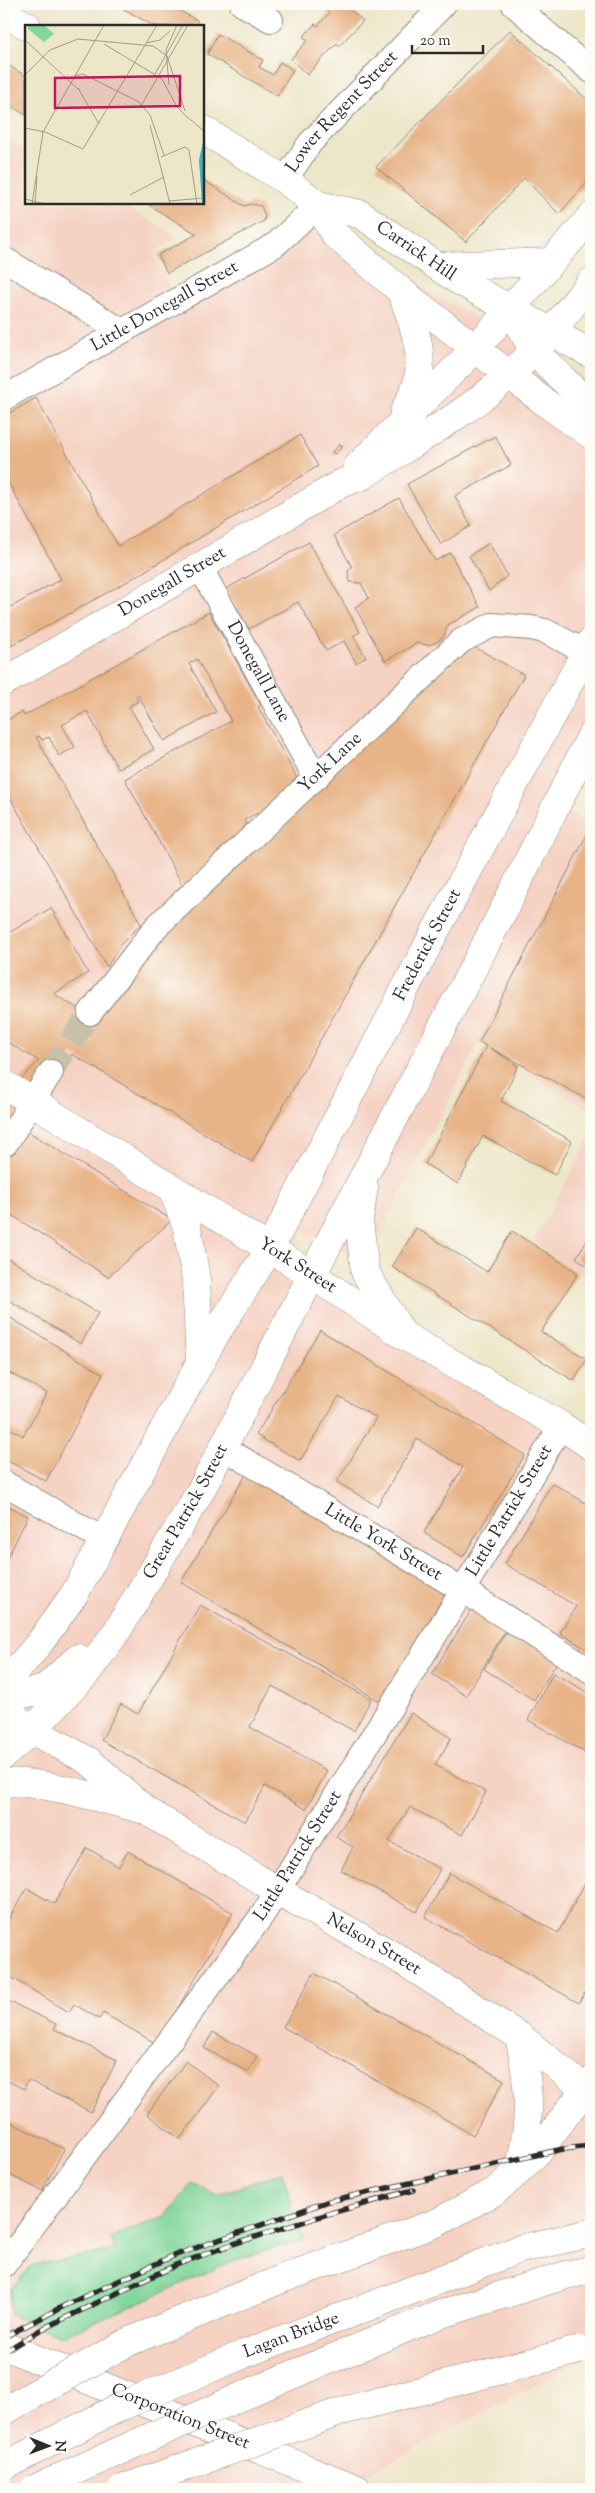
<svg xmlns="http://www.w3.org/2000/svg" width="595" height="2493" viewBox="0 0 595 2493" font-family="'Sorts Mill Goudy',serif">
<rect width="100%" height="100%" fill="#fdfcf7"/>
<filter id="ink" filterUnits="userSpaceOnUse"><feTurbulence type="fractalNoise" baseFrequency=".02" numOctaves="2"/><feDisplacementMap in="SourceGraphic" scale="10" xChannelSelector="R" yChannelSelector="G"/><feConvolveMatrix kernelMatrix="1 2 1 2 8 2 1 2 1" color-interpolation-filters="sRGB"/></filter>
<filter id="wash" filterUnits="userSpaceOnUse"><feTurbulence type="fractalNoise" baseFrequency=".0096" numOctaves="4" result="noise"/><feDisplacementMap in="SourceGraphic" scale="20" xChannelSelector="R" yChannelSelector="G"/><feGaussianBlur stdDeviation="1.12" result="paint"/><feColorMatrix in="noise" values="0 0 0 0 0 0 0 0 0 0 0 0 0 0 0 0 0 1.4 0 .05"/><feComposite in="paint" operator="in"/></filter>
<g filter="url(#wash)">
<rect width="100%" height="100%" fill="#eee6c9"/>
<!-- built -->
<path fill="#f5d2c2" d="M4,137L26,150V202L119,203L179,237L153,253L172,291L299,224L527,343L591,382V669L586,679L591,682V736L558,804L591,826V1111L479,1042L365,1262L302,1231L292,1249L591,1456V2355L339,2489H4Z
M591,1136V1280L533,1242Z"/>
<!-- green -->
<path fill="#81d69a" stroke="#568062" d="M282,2172L303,2240L232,2261L62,2337L11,2315L10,2290L32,2265L115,2250L111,2237L166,2216L192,2183L217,2195Z"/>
<g id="blocks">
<!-- building -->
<path fill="#e8b487" d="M115,4H168L198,21L195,26H154Z
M319,4H344L363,21L339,46L337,43L307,75L291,59L308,40L303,37L315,24L318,26L329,13Z
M510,30L591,103V178L559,214L524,178L466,242L376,167Z
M218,34L263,60L259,67L273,75L280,62L293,70L277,96L207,54Z
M4,63L26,76V115L4,102Z
M202,179L244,206L251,204L261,206L265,216L264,221L167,273L158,255L197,234L144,202H202Z
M36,398L118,546L300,435L318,466L135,577L4,650V611L61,579L4,475V416Z
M495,436L511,465L455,496L471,526L441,544L407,484Z
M340,444L343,446L335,454L332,452Z
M399,498L435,561L450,553L480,607L448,625L444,636L437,642L428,645L417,643L385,661L355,607L369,598L361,583L350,582L348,571L352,567L334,535Z
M309,542L360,632L353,636L366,657L356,663L344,641L326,651L298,602L249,629L226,589Z
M489,543L507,576L489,591L469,556Z
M209,612L261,705L258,707L298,780L259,816L257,813L244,820L247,826L183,886L125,779L231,721L197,659L189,664L216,712L164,741L138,695L136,696L138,701L129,706L154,749L118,769L87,711L62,725L75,747L59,756L49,737L42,740L39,736L36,737L141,924L120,945L107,967L4,787V722L22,712L24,716Z
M469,644L524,675L252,1162L72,1054L19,1126L172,1220L108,1277L4,1210V1097L39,1061L4,1040V929L7,934L51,908L88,973L54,994L79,1009L85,1000Z
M590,829L591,1097L589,1100L490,1048L518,1066L501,1101L572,1141L555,1175L483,1136L458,1184L425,1164L486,1046L479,1042Z
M416,1228L487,1272L512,1231L578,1273L541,1332L587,1359L574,1381L392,1267Z
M591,1234V1268L576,1258Z
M4,1256L98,1313L81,1344L4,1297Z
M4,1314L103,1374L46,1481L4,1459V1425L23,1436L47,1393L4,1370Z
M320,1330L525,1455L463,1557L424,1533L463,1467L417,1439L377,1506L337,1482L376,1418L339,1396L300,1461L256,1435Z
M247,1473L446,1592L381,1702L181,1582Z
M552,1483L591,1506V1652L560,1633L576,1606L505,1564Z
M4,1504L28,1516L4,1565Z
M200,1605L371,1699L354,1731L272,1686L250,1727L327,1771L306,1809L265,1786L245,1822L101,1740L121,1704L138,1714Z
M472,1609L506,1629L466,1696L432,1674Z
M507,1630L558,1660L534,1700L484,1669Z
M553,1673L591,1694V1756L528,1720Z
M411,1713L451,1738L435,1765L486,1792L462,1835L410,1807L389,1841L440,1869L417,1912L341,1870L353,1847L336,1837Z
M87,1848L119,1867L128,1851L233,1913L157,2044L103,2013L99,2019L74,2004L69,2012L4,1973V1927L27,1888L54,1904Z
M591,1872V1982L579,2003L425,1917L449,1873L558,1933Z
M314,1973L504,2080L473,2135L283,2027Z
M4,1999L56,2024L54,2029L117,2060L91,2112L28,2080L24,2089L4,2079Z
M213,2032L257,2056L248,2072L204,2048Z
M186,2061L219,2086L180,2139L147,2114Z
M4,2119L64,2149L42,2191L4,2172Z"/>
</g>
</g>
<g filter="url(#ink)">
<use href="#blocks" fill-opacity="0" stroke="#8c887a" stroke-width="1"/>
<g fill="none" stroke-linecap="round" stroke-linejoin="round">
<!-- street-tunnel -->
<path stroke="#c7c1a9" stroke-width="24" stroke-dasharray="24 12" stroke-linecap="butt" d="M51,1072L90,1013"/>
<defs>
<g id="street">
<path d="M242,4L271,20"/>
<path d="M514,5L591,71"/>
<path id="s1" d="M285,180L310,143L444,4"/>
<path d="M4,259L122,331"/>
<path id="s2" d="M4,398L275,245L318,205"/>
<path id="s3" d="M200,567L316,778"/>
<path id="s4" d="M90,1013L156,927L461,641L492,625L531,628L545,631L586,652"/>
<path d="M6,1143L51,1072"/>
<path id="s5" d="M224,1448L472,1596L591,1671"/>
<path d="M4,1483L104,1540"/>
<path id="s6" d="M4,2265L263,1914L463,1590L561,1426"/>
</g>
<g id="secondary">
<path d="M4,13L27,26"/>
<path id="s7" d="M202,129L285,180L318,205L360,214L456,279L591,354"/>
<path d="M318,205L334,234L401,291L547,404L591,435"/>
<path d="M437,266L551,262"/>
<path d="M522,330L534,351L582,398L591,412"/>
<path d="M364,1187L359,1220L365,1272L403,1335"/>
<path id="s8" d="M269,1250L429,943L591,642"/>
<path d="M312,1275L502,913L591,736"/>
<path id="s9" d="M4,2346L357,2489"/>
</g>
<g id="primary">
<path d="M401,291C411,318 426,353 417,383C414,393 408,403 404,412"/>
<path d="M358,466L476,348L591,217"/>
<path id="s10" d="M4,682L342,483L362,476C411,444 466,414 510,374C541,347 566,313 591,282"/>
<path id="s11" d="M4,1084L312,1275L403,1335L560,1425L591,1446"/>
<path d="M172,1189L187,1227L196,1279L200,1362"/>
<path d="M4,1684L38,1645L75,1593L215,1335L269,1250"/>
<path d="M4,1698L43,1690L78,1658"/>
<path id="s12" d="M4,1710L32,1730L89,1761L145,1810L278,1891L401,1960L519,2036L591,2094"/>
<path id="s13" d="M4,1755L32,1730L85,1675L117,1631L201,1490L312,1275"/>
<path d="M4,1783C39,1779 105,1800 141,1809"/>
</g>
<path id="highway" d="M519,2036C530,2090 532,2117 519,2171
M284,2278L436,2223L494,2192L519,2171L542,2147L591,2081"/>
</defs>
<!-- street casing -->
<use href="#street" stroke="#8c887a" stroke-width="26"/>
<!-- secondary casing -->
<use href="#secondary" stroke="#8c887a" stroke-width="29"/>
<!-- primary casing -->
<use href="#primary" stroke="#8c887a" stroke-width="29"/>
<!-- highway casing -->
<use href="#highway" stroke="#8c887a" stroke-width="29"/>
<!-- street -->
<use href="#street" stroke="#fff" stroke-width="24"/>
<!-- secondary -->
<use href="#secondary" stroke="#fff" stroke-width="28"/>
<!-- primary -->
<use href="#primary" stroke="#fff" stroke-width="28"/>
<!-- highway -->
<use href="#highway" stroke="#fff" stroke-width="28"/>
<defs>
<path id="rail" d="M4,2337L64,2306L173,2256L329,2201L563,2149L591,2146
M4,2352L40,2330L176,2265L230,2245L331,2213L413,2190"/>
</defs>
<!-- rail casing -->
<use href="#rail" stroke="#2b2b2b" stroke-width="5.5"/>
<!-- rail -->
<use href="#rail" stroke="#fdfcf7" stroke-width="4" stroke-dasharray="11" stroke-linecap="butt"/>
<defs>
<g id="highway-bridge">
<path d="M4,2411L128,2342L284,2278"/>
<path id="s14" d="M4,2466L122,2406L244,2354L520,2249L591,2233"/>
<path d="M34,2489L260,2388L438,2315L566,2275L591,2270"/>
<path d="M122,2489L342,2411L579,2350"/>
</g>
</defs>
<!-- highway-bridge casing -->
<use href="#highway-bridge" stroke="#8c887a" stroke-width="29" stroke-linecap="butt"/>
<!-- highway-bridge -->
<use href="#highway-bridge" stroke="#fff" stroke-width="28"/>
</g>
</g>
<g text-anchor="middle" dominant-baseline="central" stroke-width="4.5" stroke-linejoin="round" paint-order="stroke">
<!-- street labels -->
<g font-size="18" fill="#2b2b2b" stroke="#fdfcf7">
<text stroke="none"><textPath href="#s1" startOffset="89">Lower Regent Street</textPath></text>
<text stroke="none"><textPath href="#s7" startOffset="249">Carrick Hill</textPath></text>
<text stroke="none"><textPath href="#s2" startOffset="185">Little Donegall Street</textPath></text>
<text stroke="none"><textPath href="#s10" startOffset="196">Donegall Street</textPath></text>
<text stroke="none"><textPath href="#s3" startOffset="120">Donegall Lane</textPath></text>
<text stroke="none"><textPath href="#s4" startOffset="348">York Lane</textPath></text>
<text stroke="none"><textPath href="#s8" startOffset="344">Frederick Street</textPath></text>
<text stroke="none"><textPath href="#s11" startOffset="345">York Street</textPath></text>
<text stroke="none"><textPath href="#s6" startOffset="909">Little Patrick Street</textPath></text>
<text stroke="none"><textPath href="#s13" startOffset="306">Great Patrick Street</textPath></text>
<text stroke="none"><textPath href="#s5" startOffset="185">Little York Street</textPath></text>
<text stroke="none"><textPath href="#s6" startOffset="504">Little Patrick Street</textPath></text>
<text stroke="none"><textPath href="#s12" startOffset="439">Nelson Street</textPath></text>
<text stroke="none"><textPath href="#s14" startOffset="316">Lagan Bridge</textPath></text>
<text stroke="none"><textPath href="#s9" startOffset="190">Corporation Street</textPath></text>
</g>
</g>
<!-- overview -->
<g transform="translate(25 25)">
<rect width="179" height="179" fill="#eee6c9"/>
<path d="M3,0H19L29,9L19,17L3,4Z" fill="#81d69a"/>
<path d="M179,112V179H177L174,135Z" fill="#42b2bb"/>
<path fill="none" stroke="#a09b8a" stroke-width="1" d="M1,16L54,65M121,18L135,15L145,6M79,19L137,54L152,82L161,91M130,49L158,0M0,50L25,25L53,14L128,21L142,31L160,86M49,51L58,49L114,77L125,90L139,130M144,60L141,25L152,0M53,63L74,99M116,81L163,0M160,90L179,106M125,100L145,179M0,103L20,107L58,124L132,0M136,132L160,122L164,125L172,179M105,170L139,152M0,174L20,179M144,176L179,173M7,179L18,107L79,0M10,179L12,151"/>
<path fill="#c2185b" fill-opacity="0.15" stroke="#c2185b" stroke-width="2.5" d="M155,51V81L30,83V53Z"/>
<rect width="179" height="179" fill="none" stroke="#2b2b2b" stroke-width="2.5"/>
</g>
<!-- margin -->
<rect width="595" height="2493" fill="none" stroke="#fdfcf7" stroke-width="20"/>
<!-- north arrow -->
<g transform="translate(48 2446) rotate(91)" stroke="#fdfcf7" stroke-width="4" paint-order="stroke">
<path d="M0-4L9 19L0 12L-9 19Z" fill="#2b2b2b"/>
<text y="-8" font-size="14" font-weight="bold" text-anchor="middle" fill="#2b2b2b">N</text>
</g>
<!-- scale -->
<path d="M412 45v8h71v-8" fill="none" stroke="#2b2b2b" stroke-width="2.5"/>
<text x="420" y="45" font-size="15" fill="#2b2b2b" stroke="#fdfcf7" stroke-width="4" paint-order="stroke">20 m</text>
</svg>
